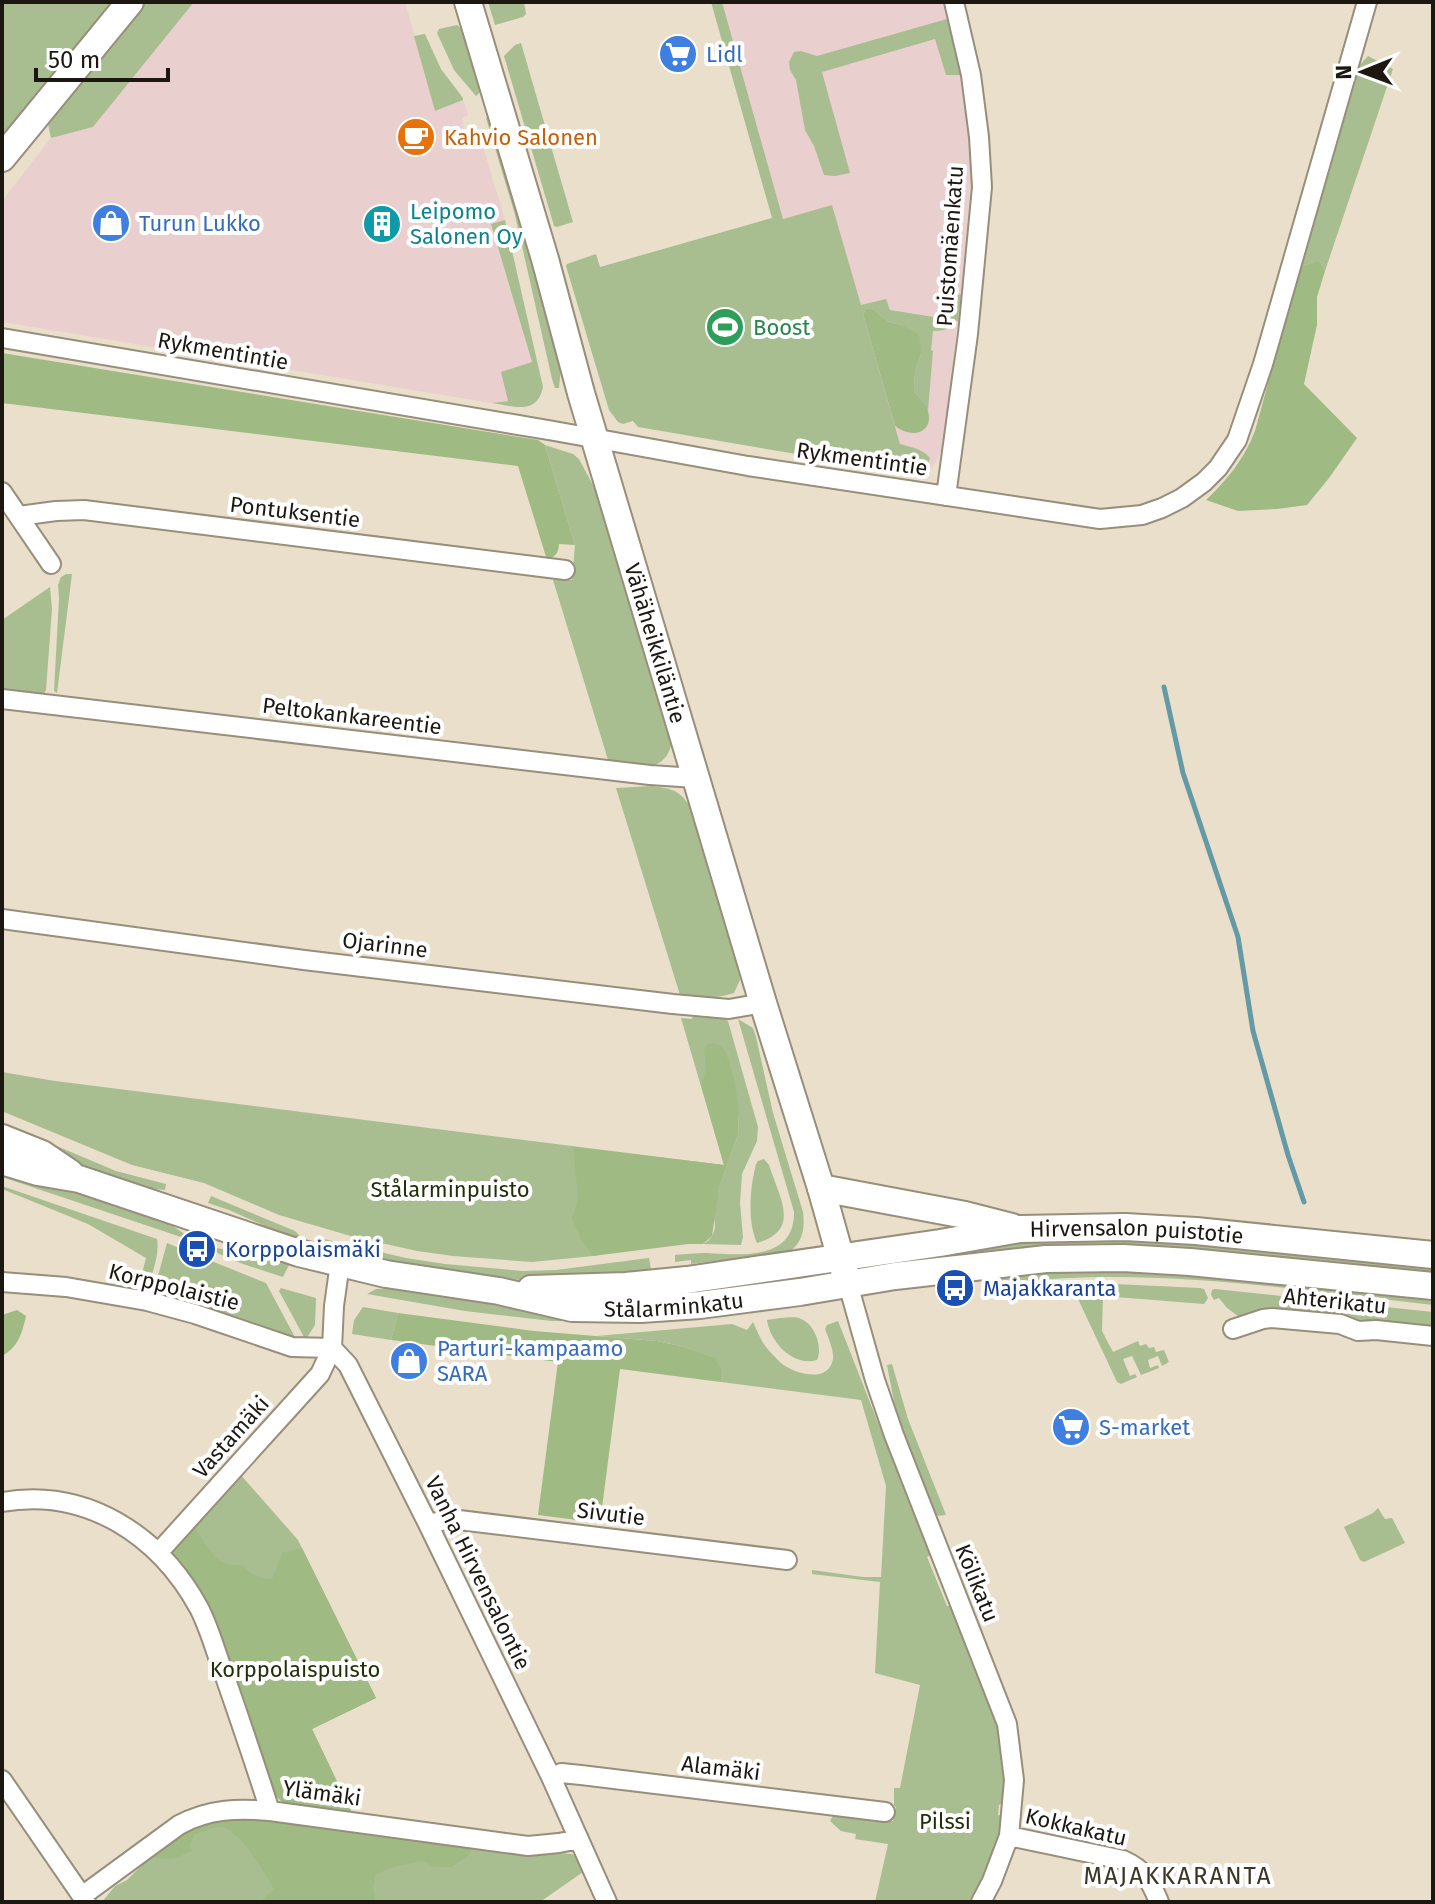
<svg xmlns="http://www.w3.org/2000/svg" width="1435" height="1904" viewBox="0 0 1435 1904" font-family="'Fira Sans',sans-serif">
<rect width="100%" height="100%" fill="#e9dfcb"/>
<!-- industrial -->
<path fill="#e9cfce" d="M194,2H405L436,111L463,100L468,115L462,118L467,141L480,137L505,220L491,225L532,363L508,401L492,403L2,322V201L51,138L93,127Z
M722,2H942L963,86L970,134L971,183L961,293L943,444L939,456L932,468L928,465L923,470L906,464L832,206L783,219Z"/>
<!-- green -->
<path fill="#a8be91" d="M2,2H116L2,142Z
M143,2H194L93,127L51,138L48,124L50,117Z
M488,2H524L526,14L523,17L495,25Z
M711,2H722L783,219L832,205L861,305L886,299L890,310L940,318L945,293L961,295L958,321H952C948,332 943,330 933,331L931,350L933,351L928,410L922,400L914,392L915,371L921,354L901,325L889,322L871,308L866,309L863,314L900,444C911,447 923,449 930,458C927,471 915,474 903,474L902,472L638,427L633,421L623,424L618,422L609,410L566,266L567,264L596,254L600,267L772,218Z
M947,19L961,75H946L935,39L822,72L850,173L835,176L824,175L814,146L805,130L796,80L790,70L789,62L794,52L801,51L817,56Z
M457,25L468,34L483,89L476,96L454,70L437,33L439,29Z
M425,34L441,69L463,98V100L435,111L414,36Z
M521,43L573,222L557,227L554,226L504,56L515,45Z
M1368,56L1393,69L1325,271L1319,260L1300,267L1360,65Z
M488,117H492L523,220L561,366L559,388H555L552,379L515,215L486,118Z
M505,220L543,387C537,416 513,406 492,403L508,401L501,372L532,362L491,224Z
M545,445L573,454L579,459L595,489L672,742C665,776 635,766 609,763L553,580H572L575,545Z
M66,574H72L57,693L54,691L59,598L58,585L61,577Z
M50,587L52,609L46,690L43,695L2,691V620Z
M652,786C672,789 678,789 690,806L736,957L740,980L734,993C715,999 700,998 680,995L616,788Z
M695,1015L724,1018L728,1021L758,1127L757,1141L742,1174L740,1203L743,1237L741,1245L703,1244L708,1241L712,1236L715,1228L714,1213L719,1188L738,1135L739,1113L725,1166L662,1242L593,1256L532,1262L453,1256L417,1251L354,1237L279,1215L204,1183L132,1165L4,1112L2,1114V1072L55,1081L724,1165L681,1018L691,1019Z
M738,1019L753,1028L756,1037L773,1113L803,1212C805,1228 803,1242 789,1252L691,1264V1260L675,1262V1255C685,1254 696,1253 706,1253C741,1255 795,1261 794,1212Z
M2,1123L116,1171L166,1184L165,1190L138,1187L97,1173L2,1131Z
M764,1159L769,1165C779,1197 802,1230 757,1243C747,1220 750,1188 756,1164L758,1161Z
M2,1167L167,1222L186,1235L184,1238L2,1177Z
M2,1186L157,1239C160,1255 151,1279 144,1295L61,1278L138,1289L146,1258L88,1224L2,1189Z
M211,1196L295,1231L299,1235L297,1240L229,1210L208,1203Z
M1136,1238L1263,1249L1433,1269V1277L966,1257V1252L1027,1241Z
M324,1239L406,1258L445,1264L523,1271L556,1270L649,1258L651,1270C581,1286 497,1282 426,1270C388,1264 350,1253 312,1244L313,1242Z
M167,1243L266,1283L297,1341L153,1294Z
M216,1248L268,1256L290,1263L283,1277L243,1264L215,1252Z
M1127,1268L1433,1295V1305C1324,1293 1213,1276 1103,1277C1068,1277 1034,1280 999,1284L998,1279L1037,1270Z
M1093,1283L1200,1288L1204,1289L1208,1298L1204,1304L1103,1296L1102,1331L1113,1352L1138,1341L1140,1346L1146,1344L1149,1348L1154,1347L1156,1352L1164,1350L1169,1362L1162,1366L1158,1356L1148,1360L1150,1368L1158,1365L1159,1368L1141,1375L1132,1356L1123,1359L1130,1376L1135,1374L1137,1377L1121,1384L1117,1382L1071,1284Z
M281,1288L316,1298L315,1325L306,1339H305L279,1291Z
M393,1288L552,1314L649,1321H552L465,1311L367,1294L376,1289Z
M1215,1289L1433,1312V1327L1334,1317L1249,1315L1238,1316L1227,1308L1219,1298L1214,1300L1211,1295L1212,1290Z
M363,1307L398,1313L391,1340L352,1334L354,1320Z
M780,1318C787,1318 795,1316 801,1319C815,1324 823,1348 817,1360C793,1367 770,1342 767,1320Z
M838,1321L930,1555L927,1557L947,1606H951C966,1645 988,1687 998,1729C1003,1753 1004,1778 1003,1803L999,1805L998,1815H1002C997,1847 985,1874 970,1902H875L888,1844L855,1839L856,1834L841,1831L830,1821L834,1814L893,1821L896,1807L894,1806V1788H900L920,1685L875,1673L880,1582L812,1574V1570L863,1577H881L886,1486L861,1400L721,1382L723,1371L714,1358L685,1347L657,1341L597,1336L732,1324L747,1330L753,1322C756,1328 758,1334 761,1339C765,1348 774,1356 781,1363C794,1374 829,1384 833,1359C834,1350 828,1337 825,1329L827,1325Z
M892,1364L908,1419L946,1515L935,1516L911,1460L894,1402L887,1365Z
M239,1473L298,1540L376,1698L312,1729L353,1815L281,1801L277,1797L169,1549Z
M1378,1508L1385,1519L1392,1518L1405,1543L1364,1562L1360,1560L1344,1527L1373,1513Z
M204,1823L572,1854L578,1858L583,1872L540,1902H102L115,1886L127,1880L150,1857Z"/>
<!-- forest -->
<path fill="#9fba83" d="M1319,260L1325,271L1317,297V325L1304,384L1357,438L1329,478L1307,505L1277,509L1238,511L1206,500C1228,479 1244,459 1255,431L1300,267Z
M871,308L889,322L901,325L919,334L921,354L915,371L914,392C919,397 924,401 927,408C936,432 913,440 895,426L863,314L866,309Z
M2,353L538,440L545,445L575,545L559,544C558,554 556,556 547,560L518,466L2,403Z
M714,1043L722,1046L726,1053L735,1082L739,1113L738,1135L719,1188L712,1236L703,1244H688L593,1256L582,1241L572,1219L578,1198L573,1147L724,1165L701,1085L706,1070L704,1049L708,1044Z
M17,1310L26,1316C22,1334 18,1347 2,1356V1315Z
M398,1313L534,1331L657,1341L685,1347L715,1358L723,1371L721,1382L620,1369L600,1523L538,1515L558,1362L391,1340Z
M195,1521L198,1522L196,1530C211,1548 213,1567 242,1565C251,1574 259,1579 272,1579L282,1553L302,1548L376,1698L312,1729L353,1815L286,1805L277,1797L266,1780L169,1549Z
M249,1815L473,1846L468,1856L451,1867H435L422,1861L389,1868L376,1875L373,1887L376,1902H260L274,1889C264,1874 239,1826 219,1827C211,1828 202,1832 194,1835L190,1845L192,1851C178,1857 169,1862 154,1857L153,1853L195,1824Z"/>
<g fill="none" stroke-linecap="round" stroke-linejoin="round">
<!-- stream -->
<path stroke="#649aa5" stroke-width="5" d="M1164,687L1183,773L1238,937L1253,1031L1288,1155L1304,1202"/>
<defs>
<path id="street" d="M2,338L554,431L748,466L1100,519L1142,515L1162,508L1182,498L1204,482L1218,468L1237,440L1263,364L1367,2
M2,492L51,564
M946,496L968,334L982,187L979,137L971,75L954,2
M19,516L56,511L84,510L565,570
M2,699L650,775L696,778
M2,919L304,960L673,1004L729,1009L763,1003
M2,1282L66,1287L147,1301L195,1314L292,1347L332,1348
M848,1284L875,1380L894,1435L1007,1724L1014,1780L1009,1836L992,1881L981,1902
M1233,1329L1263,1319L1272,1318L1340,1324L1358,1331L1376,1330L1433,1336
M332,1348L348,1365L428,1524L551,1777L607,1902
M2,1502C86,1487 159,1535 199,1608C209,1627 215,1650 223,1671C239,1717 255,1764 270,1811
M428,1524L451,1519L787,1560
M158,1553L320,1374L332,1348L334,1306L340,1263
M551,1777L561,1773L581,1775L885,1812
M2,1780L86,1902
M1009,1836L1123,1860C1145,1870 1150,1880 1159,1902
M82,1896L179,1825C208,1809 238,1808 270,1811L528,1846L559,1843L579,1839"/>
<g id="secondary">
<path id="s1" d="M468,2L545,259L581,393L763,1003L821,1188L848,1284"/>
<path d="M2,158L130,2"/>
<path d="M2,1138L42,1154L70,1173"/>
<path id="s2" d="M2,1161L38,1172L79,1179L299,1253L386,1274L499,1291L572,1308L641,1309L700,1305L800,1292L895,1276L1046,1259L1123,1258L1190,1262L1433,1286"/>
<path d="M821,1188L965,1215L1012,1227"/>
<path id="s3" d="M531,1289L626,1286L687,1280L940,1243L1020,1229L1125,1227L1196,1231L1433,1255"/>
</g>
</defs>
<!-- street casing -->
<use href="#street" stroke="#978e7b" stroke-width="22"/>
<!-- secondary casing -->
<use href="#secondary" stroke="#978e7b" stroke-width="30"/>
<!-- street -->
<use href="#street" stroke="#fff" stroke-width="18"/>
<!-- secondary -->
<use href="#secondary" stroke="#fff" stroke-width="26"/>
</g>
<!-- icons -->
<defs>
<symbol id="supermarket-disc" viewBox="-11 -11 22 22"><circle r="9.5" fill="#3f7fe0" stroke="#fff"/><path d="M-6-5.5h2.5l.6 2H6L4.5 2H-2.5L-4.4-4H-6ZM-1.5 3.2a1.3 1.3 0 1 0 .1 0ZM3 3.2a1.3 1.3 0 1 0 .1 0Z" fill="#fff"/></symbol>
<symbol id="cafe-disc" viewBox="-11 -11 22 22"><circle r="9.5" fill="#e8710a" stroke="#fff"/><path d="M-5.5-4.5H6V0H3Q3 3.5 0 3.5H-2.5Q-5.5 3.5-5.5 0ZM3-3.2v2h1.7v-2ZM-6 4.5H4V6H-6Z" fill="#fff"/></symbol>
<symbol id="shop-disc" viewBox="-11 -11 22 22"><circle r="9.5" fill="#3f7fe0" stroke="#fff"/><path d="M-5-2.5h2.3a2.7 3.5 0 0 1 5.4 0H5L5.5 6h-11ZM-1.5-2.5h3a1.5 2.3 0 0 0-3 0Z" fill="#fff"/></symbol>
<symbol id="building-disc" viewBox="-11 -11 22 22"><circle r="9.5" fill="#0f9aa8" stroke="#fff"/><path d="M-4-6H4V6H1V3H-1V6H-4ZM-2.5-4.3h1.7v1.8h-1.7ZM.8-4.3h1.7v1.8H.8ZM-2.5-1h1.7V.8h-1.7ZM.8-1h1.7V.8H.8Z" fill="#fff"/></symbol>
<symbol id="stadium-disc" viewBox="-11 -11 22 22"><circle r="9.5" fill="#2e9e5b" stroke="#fff"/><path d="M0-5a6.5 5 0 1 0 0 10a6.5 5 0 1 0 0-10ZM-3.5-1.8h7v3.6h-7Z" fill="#fff"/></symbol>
<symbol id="bus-disc" viewBox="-11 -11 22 22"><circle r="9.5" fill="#1a4fb4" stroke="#fff"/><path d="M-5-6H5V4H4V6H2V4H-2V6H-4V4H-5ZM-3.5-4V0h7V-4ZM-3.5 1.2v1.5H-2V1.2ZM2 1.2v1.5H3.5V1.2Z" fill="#fff"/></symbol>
</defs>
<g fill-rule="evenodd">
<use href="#supermarket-disc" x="656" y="32" width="44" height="44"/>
<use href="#cafe-disc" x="394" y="115" width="44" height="44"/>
<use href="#shop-disc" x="89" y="201" width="44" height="44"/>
<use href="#building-disc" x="360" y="202" width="44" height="44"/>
<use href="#stadium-disc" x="703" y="305" width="44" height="44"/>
<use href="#bus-disc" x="175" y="1227" width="44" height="44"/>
<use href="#bus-disc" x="933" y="1266" width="44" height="44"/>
<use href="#shop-disc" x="387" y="1339" width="44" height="44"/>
<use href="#supermarket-disc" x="1049" y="1405" width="44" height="44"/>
</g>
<g text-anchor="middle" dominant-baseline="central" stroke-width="8" stroke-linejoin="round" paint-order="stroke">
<!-- shop labels -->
<g font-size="22" fill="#366cbe" stroke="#fff" text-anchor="start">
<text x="706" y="54">Lidl</text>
<text x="139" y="223">Turun Lukko</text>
<text x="437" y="1348">Parturi-kampaamo<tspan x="437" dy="25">SARA</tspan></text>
<text x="1099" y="1427">S-market</text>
</g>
<!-- food labels -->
<g font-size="22" fill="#c56008" stroke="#fff" text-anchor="start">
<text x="444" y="137">Kahvio Salonen</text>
</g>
<!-- culture labels -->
<g font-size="22" fill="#0d838f" stroke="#fff" text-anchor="start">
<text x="410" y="211">Leipomo<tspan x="410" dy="25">Salonen Oy</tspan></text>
</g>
<!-- street labels -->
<g font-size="22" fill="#1c1811" stroke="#fff">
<text transform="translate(950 246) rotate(-86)">Puistomäenkatu</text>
<text transform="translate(223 351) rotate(10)">Rykmentintie</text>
<text transform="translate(862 459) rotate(8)">Rykmentintie</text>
<text transform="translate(295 512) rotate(7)">Pontuksentie</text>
<text stroke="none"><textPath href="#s1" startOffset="668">Vähäheikkiläntie</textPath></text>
<text transform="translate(352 716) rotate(7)">Peltokankareentie</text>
<text transform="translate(385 945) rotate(7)">Ojarinne</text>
<text stroke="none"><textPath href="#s3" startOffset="610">Hirvensalon puistotie</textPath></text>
<text transform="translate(174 1287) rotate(14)">Korppolaistie</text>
<text transform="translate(1335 1301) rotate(6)">Ahterikatu</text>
<text stroke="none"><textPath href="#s2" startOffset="692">Stålarminkatu</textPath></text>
<text transform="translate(231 1437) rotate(-48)">Vastamäki</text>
<text transform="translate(611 1514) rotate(7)">Sivutie</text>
<text transform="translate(478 1573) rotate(64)">Vanha Hirvensalontie</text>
<text transform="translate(977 1583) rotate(68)">Kölikatu</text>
<text transform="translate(721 1768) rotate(7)">Alamäki</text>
<text transform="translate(322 1793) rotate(8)">Ylämäki</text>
<text transform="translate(1076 1827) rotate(13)">Kokkakatu</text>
</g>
<!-- leisure labels -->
<g font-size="22" fill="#27864d" stroke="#fff" text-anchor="start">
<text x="753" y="327">Boost</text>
</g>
<!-- park labels -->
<g font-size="22" fill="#1f2f06" stroke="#fff">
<text x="450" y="1189">Stålarminpuisto</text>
<text x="295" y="1669">Korppolaispuisto</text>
<text x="945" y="1821">Pilssi</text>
</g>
<!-- transit labels -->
<g font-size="22" fill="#164399" stroke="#fff" text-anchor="start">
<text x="225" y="1249">Korppolaismäki</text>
<text x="983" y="1288">Majakkaranta</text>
</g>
<!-- neighbourhood labels -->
<g font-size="24" letter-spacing="2" fill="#3d3525" stroke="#fff">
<text x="1178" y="1876">MAJAKKARANTA</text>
</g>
</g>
<!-- border -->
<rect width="1435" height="1904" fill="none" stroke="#1c1811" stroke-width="8"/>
<!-- north arrow -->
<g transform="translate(1363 72) rotate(269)" stroke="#ffffff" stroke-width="6" paint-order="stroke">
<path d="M0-6L14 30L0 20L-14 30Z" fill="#1c1811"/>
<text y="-12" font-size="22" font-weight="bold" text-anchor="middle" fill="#1c1811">N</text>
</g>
<!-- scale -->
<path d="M36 68v12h132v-12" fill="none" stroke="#1c1811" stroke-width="4"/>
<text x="48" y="68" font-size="24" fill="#1c1811" stroke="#ffffff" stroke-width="6" paint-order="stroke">50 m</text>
</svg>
